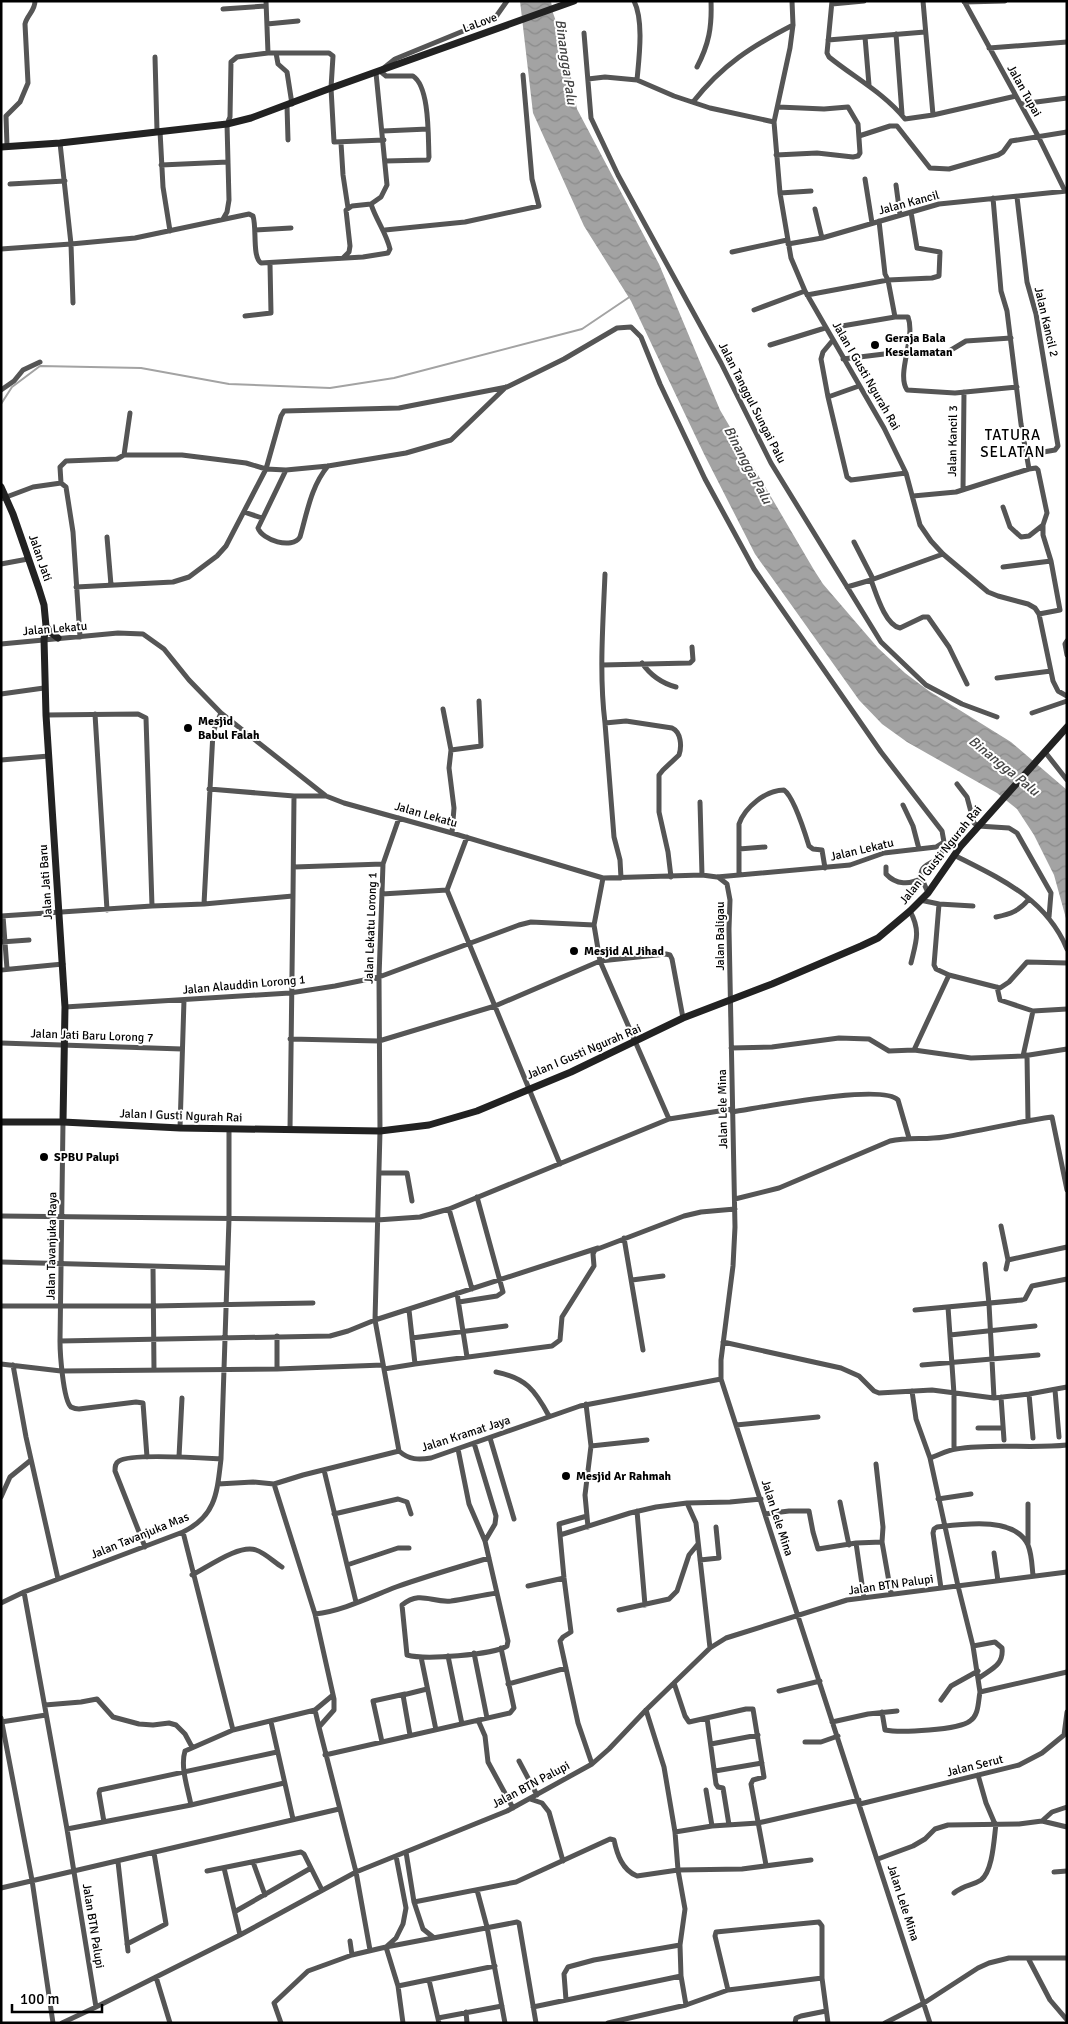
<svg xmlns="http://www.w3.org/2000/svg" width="1068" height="2024" viewBox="0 0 1068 2024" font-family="Signika,sans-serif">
<defs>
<pattern id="water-waves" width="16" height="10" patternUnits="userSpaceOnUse" patternTransform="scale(1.25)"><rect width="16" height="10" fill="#a3a3a3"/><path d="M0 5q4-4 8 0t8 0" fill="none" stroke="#8b8b8b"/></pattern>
</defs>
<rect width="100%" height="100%" fill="#fff"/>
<!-- water -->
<path fill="url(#water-waves)" d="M520,1H551L553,13L565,46L577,109L659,264L720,410L814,570L823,584L878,648L905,673L929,691L1011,742L1067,790V922L1054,875L1034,835L1017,809L997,793L907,742L882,724L859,700L755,554L704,454L631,301L584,226L533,113Z"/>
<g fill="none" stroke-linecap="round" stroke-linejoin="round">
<!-- stream -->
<path stroke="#a3a3a3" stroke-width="2" d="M1,404L12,387L40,366L141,368L229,384L330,388L394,378L582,329L631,296"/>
<!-- street -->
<path stroke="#555" stroke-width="5" d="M266,1L268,53H329L333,56L331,88L334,142L384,140
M634,1C644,21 639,58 637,80
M792,1L793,25L790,48L774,122L780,193L791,258L805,291L884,428L906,473L920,525L931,541L943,554L988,592L998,596L1028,604L1035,608L1039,614L1053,681L1058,691L1067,696
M832,1L827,53L829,57C855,78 884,93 905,119L933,115L1016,96
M923,1L933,115
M964,1L1038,136L1065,191
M964,2L1005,1
M832,4L864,1
M223,9L266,6
M267,24L298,21
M584,33L591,118L618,175L721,363L771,463L881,642L926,685L962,704L997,717
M896,34L902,114
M865,37L869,85
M828,40L925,32
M989,48L1067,42
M276,53L278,64L287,72L292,104
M155,57L157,131
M697,67C709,44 712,27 711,1
M588,79L605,77L637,80L674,96L710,108L774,122
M693,102C722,65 752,46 793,25
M1021,104L1067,98
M287,106L288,140
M160,131L163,187L170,231
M383,131L428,129
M859,136L890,126H897L930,168L949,169L998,155L1003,152L1011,141L1067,132
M341,143L343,175L348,208
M7,146L6,116L20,102L28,83L25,24C27,15 35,11 35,1
M776,155L817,153L853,157L858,156L860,153L858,124L848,107L824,109L778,107
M385,161L428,160L429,157C428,138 430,87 413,76H386L380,71L395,59L495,18L507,1
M161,165L228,162
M865,179L872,223
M10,184L65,181
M896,185L900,215
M780,193L811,191
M1017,197L1027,282L1036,314L1058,446L1055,450L1026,455
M993,198L1001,291L1007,311L1021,424L1029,469
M815,209L822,238
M223,219L227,212L229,200L227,124L230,117L231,62L237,57L268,53
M879,221L885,274L888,280L895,317
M255,230L291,228
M385,230L465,222L539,206L532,179L523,75
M788,244L822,238L939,204L1067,191
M1,249L71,244L60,143
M732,252L787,240
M343,258L349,252L350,246L346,210L352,206L371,204
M807,295L888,280L932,278L939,276L940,252L917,248L911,212
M73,303L71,244L135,238L249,214L253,216C257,228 252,257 261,263L363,257L388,253L390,249C386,232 376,220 371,204L381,197L387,185L376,73
M754,310L805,291
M245,316L271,313L270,264
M842,326L895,317H908C916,338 896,373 907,390L955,393L1017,387
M770,345L825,328
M843,359L909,351L946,353L966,341L1011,338
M859,386L828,397L847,477L851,480L906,473
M1,390L14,381L23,370L40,362
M828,397L821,359L823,352L833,340
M124,455L130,413
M286,470L258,528C262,540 292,550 300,537C307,513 311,486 328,466
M61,483L60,467L66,461L117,459L124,455H182L246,463L266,469L286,470L328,466L406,453L451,440L506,387
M963,490L964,392
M913,496L956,492L1029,469L1036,468L1038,470L1047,513L1043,525V535L1051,561L1060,610L1039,614
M1,499L33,487L61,483L66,487L73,532L80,637
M1003,507L1010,527L1021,537L1029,536L1043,525
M244,512L262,518
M107,537L111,585
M854,542L873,579
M1,564L28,559
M1003,567L1051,561
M605,574C603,624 599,674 605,723
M871,580C876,593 885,625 900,628L923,617H928L949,647L967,684
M847,587L871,580L943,554
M1067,641L1065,644L1067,655
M1,644L118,633L143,634L164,649L189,680L221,713L326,796L344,803L452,833L603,878L702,875L717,877L850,865L884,853L936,847L944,842L942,831L881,752L754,569L705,479L660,384L641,337L631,327L617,328L564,359L507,387L399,408L284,411L281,416L266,469L226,546L217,556L189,577L173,582L76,587
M642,663C651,676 661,683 676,687
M602,665L690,663L693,660L692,647
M997,678L1051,671
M1,694L44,688
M443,709L451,750L449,768L454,808L452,833
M221,713L213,732L204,904L293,896L290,1130
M1032,713L1067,701
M95,714L107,910
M46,715L138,714L146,718L152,906L204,904
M451,750L481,746L479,701
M1045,752L1067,780
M1,760L49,756
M957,784L967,797L974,823L978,826L1009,828L1017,833L1051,893L1049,917
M209,789L294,796H326
M700,802L702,875
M903,805L913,826L919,849
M467,837L447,890L560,1164
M739,849L765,847
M954,855C999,878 1046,898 1067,949
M294,867L383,864
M886,867V874C896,885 910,885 922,878
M739,875V824C745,807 766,790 784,790C794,797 805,833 809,846L813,849L822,850L825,868
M718,877L727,884L730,900L729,929L735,1227L733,1266L721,1360V1379L930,2023
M603,878L594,925L600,961L669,1119
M621,878L620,860L614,837L605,723L626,721L672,728C681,732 682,746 679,755L663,770L659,775V812L668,852L671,877
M928,893C926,887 921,879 921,874C922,860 944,865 943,844
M382,894L447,890
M293,896L294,796
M920,900L939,904L934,965L936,969L949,975
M939,904L973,906
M910,911C921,931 916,942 911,963
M1,916L152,906
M3,916L7,969
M996,917C1011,914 1019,911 1029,899
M1,942L29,940
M1,970L63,964
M997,987L1000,1000L1033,1011L1023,1056
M65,1007L290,993L335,986L379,977L519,925L531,922L594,925
M1033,1011L1067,1009
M290,1039L379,1041L495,1006L600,961L666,954L670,955L672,959L683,1018
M1,1043L182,1049
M731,1048L772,1047L839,1038L869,1039L889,1051L914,1050L971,1058L1023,1056L1067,1049
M914,1050L949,975L1000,988L1009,982L1027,962L1067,963
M1027,1055L1028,1120
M732,1112C759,1108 882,1083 898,1100L909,1138
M63,1122L60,1341C60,1352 63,1400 71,1407C73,1408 77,1409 79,1409L136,1402L143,1403L147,1457
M180,1128L184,1000
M379,1173H407L412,1201
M735,1199L779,1188L890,1141C908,1137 926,1140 944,1137C980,1131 1015,1122 1052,1117L1067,1190
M449,1209L472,1289
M1,1216L377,1220L420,1217L449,1209L669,1119L732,1109
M1001,1226L1008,1260L1067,1247
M624,1238L643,1350
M1,1262L226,1268
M985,1264L989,1304L994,1398
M153,1267L154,1370
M1006,1269L1008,1260
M632,1280L663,1276
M457,1293L467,1357
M459,1302L497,1296L503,1292L477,1197
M1,1306H153L313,1303
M948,1307L954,1394V1449
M409,1310L415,1364
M915,1310L1022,1300L1025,1299L1032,1286L1067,1279
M950,1335L1035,1326
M412,1338L506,1326
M60,1341L330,1336L348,1331L375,1320L598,1248
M723,1342L841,1368L859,1376L874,1391L879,1393L932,1390L994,1398L1029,1394L1067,1387
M1,1364L61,1371L277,1369L383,1365
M13,1365L26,1437L58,1579
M922,1365L1038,1355
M277,1369V1336
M384,1369L415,1364L552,1346L560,1340L562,1317L594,1266L593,1254L595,1250L684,1216L701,1212L735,1209
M496,1372C526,1378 535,1390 549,1416
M1055,1390L1059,1437
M912,1391L916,1419L930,1458L958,1586L973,1646L980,1692L1067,1672
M1029,1394L1033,1438
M1001,1397L1004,1440
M586,1404L591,1446L585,1495L588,1527
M736,1425L818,1417
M978,1428H1003
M490,1438L514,1519
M474,1443L496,1516L495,1524L485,1541
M591,1446L647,1440
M458,1449L469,1504L485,1541L508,1641L507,1646C492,1655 425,1660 407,1655L402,1605C421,1590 431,1603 451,1601C466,1599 482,1595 497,1593
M399,1451L375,1320L380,1131L379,977L383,864L399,818
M179,1457L182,1398
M930,1458C939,1455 948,1450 956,1449C993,1443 1030,1449 1067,1445
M876,1464L883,1527L882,1542L891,1593
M324,1470L356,1602
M218,1484L253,1482L274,1484L303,1475L399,1451C409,1460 419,1460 431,1458L580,1406L721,1379
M274,1484L315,1614L334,1699V1710L319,1727L356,1872L370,1950
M1,1497L10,1477L31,1460
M938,1499L971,1494
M840,1502L849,1545
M687,1503L696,1523L710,1648
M1028,1504V1543
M637,1511L645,1605
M334,1514L398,1499L407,1502L411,1514
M765,1514L789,1511H809L813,1532L818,1549L856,1543
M183,1532L233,1730
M560,1535L559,1524L587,1516
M145,1547L115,1471C115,1467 115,1463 119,1461C130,1453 204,1458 221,1459
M994,1553L998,1581
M700,1560L719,1558L716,1527
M347,1565L398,1548H409
M192,1575C208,1567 239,1544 256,1550C265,1553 274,1562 282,1567
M528,1586L564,1578
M941,1588L933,1533L934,1529L937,1527C963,1524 1015,1516 1028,1545C1032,1555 1032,1566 1033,1576
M24,1592L67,1829L96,2007L240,1935L356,1872L507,1811L592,1764L609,1749L646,1710L710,1648L726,1638L847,1600L1067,1572
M864,1598L856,1543L882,1542
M1,1603L24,1592L183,1532C216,1516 217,1493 221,1459L229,1219V1129
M619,1610L669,1599L677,1591L689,1555L698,1544
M315,1614C342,1611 370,1597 396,1587C427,1576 458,1567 489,1558
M973,1646L995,1642L1002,1648C1004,1665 991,1669 979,1678
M474,1653L487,1718
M448,1656L462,1724
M421,1657L436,1730
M674,1683L685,1716L689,1722L746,1709H753L764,1777L753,1780L751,1784L766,1865
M508,1684L566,1668
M779,1691L820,1681
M941,1700L951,1686L978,1671
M45,1705L81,1702L97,1699L113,1717L139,1724L153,1725L169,1723L176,1725L185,1734L192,1747
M315,1710L319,1727
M646,1710L664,1767L675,1832L678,1870L685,1909L680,1945L681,1976L686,2005
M882,1712L885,1730C900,1733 959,1730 970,1721C979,1715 978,1702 980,1692
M1,1718L32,1880L53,2023
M707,1718L716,1784L718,1787L723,1788L729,1825
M478,1720L485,1736L488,1762L513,1808
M1,1722L46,1715
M271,1722L293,1819
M832,1722L868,1714L897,1711
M410,1735L403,1695L427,1689
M382,1742L373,1701L405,1694
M805,1742H821L838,1736
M711,1744L758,1735
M325,1755L510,1713L514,1708L501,1648
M519,1761L537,1795
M592,1764L578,1723L560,1641L563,1637L571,1632L564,1578L560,1535L630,1513L656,1507L687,1503L730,1502L761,1499
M715,1771L762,1763
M978,1775L986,1803L995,1824
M706,1790L712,1826
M530,1799L542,1803L549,1812L563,1861
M860,1804L1019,1765L1042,1753L1064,1735L1067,1712
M191,1805C188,1789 180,1767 185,1751L233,1730L315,1710L333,1695
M1042,1821L1052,1812L1067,1807
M104,1822L99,1793L100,1790L277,1752
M67,1829L191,1805L284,1783
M675,1832L712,1826L758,1823L859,1800
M406,1852L414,1902L423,1929L433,1937
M878,1859L913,1846L925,1839L935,1829L948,1825L1019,1824L1042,1821L1067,1827
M118,1862L128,1951
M253,1862L265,1895
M224,1868L240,1935
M207,1871L301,1852L304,1854L322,1890
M1054,1872L1067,1871
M1,1888L339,1809
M477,1890L487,1927L505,2023
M954,1893C965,1884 972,1886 981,1880C993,1871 994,1838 996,1824
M414,1902L516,1882L610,1839L614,1840C617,1854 622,1870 637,1876L678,1870L742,1869L811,1860
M236,1911L311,1868
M350,1941L352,1955
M127,1944L166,1924L154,1853
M1028,1958L1050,2000L1067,2020
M156,1977L170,2023
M429,1980L439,2023
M398,1986L495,1966
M728,1990L715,1936L716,1932L819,1922L822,1926V1978
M566,2000L564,1974L568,1967L594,1960L680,1945
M533,2007L681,1976
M466,2012L467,2023
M438,2018L502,2006
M62,2023L96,2007
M281,2023L274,2003L308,1971L352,1955L386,1947L396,1938L403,1924L406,1908L396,1856
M403,2023L398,1986L386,1947L517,1922L519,1923L536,2023
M608,2023L686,2005L728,1990L822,1978L828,2023
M795,2023L796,2018L801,2016L826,2011
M885,2023L924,2003L978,1968L989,1963L1009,1958H1067"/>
<!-- secondary -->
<path stroke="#222" stroke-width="7" d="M1,147L60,143L227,124L251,118L331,88L574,1
M1,487L13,514L39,589L44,605L46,626L44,639L46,715L65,1007L63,1122
M46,626L50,632L58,638
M1,1122H63L180,1128L380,1131L429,1125L477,1111L571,1072L683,1018L772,984L861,946L878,938L910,911L928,893L960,847L1067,727"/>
</g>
<!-- markers -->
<g fill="#000" stroke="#fff" stroke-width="2">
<circle cx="875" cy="345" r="5"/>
<circle cx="188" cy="728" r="5"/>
<circle cx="574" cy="951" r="5"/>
<circle cx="44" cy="1157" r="5"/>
<circle cx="566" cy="1476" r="5"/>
</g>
<g text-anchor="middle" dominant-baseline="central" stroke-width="4" stroke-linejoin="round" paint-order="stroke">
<!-- street labels -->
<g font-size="12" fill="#000" stroke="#fff">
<text transform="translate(480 23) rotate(-20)">LaLove</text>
<text transform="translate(1024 91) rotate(61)">Jalan Tupai</text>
<text transform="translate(909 203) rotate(-15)">Jalan Kancil</text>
<text transform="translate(1046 322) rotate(77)">Jalan Kancil 2</text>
<text transform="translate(866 376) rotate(60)">Jalan I Gusti Ngurah Rai</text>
<text transform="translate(752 403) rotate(63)">Jalan Tanggul Sungai Palu</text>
<text transform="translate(953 441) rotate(-89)">Jalan Kancil 3</text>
<text transform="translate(40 558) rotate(71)">Jalan Jati</text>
<text transform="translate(55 629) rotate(-5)">Jalan Lekatu</text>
<text transform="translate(426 815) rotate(16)">Jalan Lekatu</text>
<text transform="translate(862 850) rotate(-13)">Jalan Lekatu</text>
<text transform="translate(941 855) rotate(-51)">Jalan I Gusti Ngurah Rai</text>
<text transform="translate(46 882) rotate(-94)">Jalan Jati Baru</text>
<text transform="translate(371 928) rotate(-88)">Jalan Lekatu Lorong 1</text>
<text transform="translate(720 936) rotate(-90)">Jalan Baligau</text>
<text transform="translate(244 985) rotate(-5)">Jalan Alauddin Lorong 1</text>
<text transform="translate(92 1036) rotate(2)">Jalan Jati Baru Lorong 7</text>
<text transform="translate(584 1052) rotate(-23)">Jalan I Gusti Ngurah Rai</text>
<text transform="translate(723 1109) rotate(-91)">Jalan Lele Mina</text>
<text transform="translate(181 1116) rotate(2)">Jalan I Gusti Ngurah Rai</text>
<text transform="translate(52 1246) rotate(-89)">Jalan Tavanjuka Raya</text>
<text transform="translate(466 1434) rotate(-18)">Jalan Kramat Jaya</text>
<text transform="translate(777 1518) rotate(72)">Jalan Lele Mina</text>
<text transform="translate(140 1536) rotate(-22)">Jalan Tavanjuka Mas</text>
<text transform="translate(891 1585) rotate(-8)">Jalan BTN Palupi</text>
<text transform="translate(975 1766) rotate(-14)">Jalan Serut</text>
<text transform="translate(531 1785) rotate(-28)">Jalan BTN Palupi</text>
<text transform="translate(903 1903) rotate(72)">Jalan Lele Mina</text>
<text transform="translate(93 1926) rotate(81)">Jalan BTN Palupi</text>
</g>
<!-- poi labels -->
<g font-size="12" font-weight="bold" fill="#000" stroke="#fff" text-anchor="start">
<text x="885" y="338">Geraja Bala<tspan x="885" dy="14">Keselamatan</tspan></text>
<text x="198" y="721">Mesjid<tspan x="198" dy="14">Babul Falah</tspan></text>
<text x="584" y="951">Mesjid Al Jihad</text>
<text x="54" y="1157">SPBU Palupi</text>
<text x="576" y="1476">Mesjid Ar Rahmah</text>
</g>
<!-- water labels -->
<g font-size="14" font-style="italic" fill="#444" stroke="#fff">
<text transform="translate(566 62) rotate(82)">Binangga Palu</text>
<text transform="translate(748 465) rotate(62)">Binangga Palu</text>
<text transform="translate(1004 766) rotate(39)">Binangga Palu</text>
</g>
<!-- quarter labels -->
<g font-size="15" letter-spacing="1" fill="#000" stroke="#fff">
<text x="1013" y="435">TATURA<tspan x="1013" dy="17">SELATAN</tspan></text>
</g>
</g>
<!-- border -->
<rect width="1068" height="2024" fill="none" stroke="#000000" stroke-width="5"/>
<!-- scale -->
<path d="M12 2004v8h90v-8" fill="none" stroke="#000000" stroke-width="2.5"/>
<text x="20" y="2004" font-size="15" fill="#000000" stroke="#ffffff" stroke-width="4" paint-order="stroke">100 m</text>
</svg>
